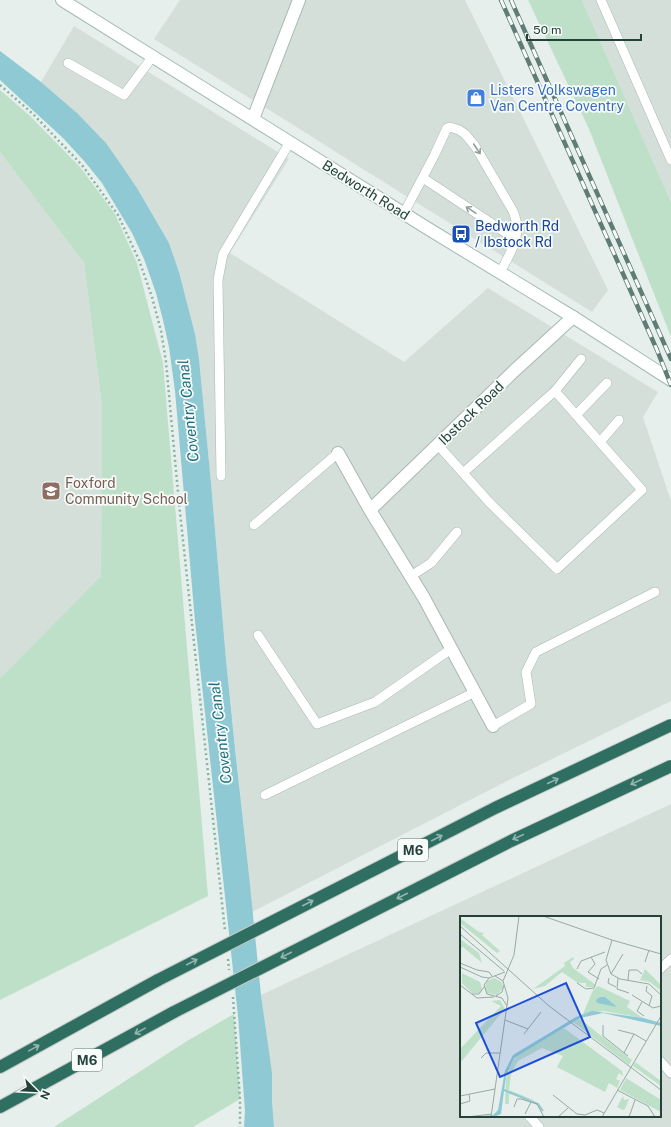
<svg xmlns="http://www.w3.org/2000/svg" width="671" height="1127" viewBox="0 0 671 1127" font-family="'Public Sans',sans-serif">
<rect width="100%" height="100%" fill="#e6efeb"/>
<!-- built -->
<path fill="#d4dfda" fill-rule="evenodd" d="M180,0H465L608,290L592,312L358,166L287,121L154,39Z
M582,0H671V202Z
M74,26L289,159L230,253L404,362L488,288L658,392L643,417L671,501V701L509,780L252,912L249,875L226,660L211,483L199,359L195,334L179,272L169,243L137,188L106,143L77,113L41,82Z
M0,152L84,263L102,406L101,576L0,678Z
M671,804V1127H274L267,1038L261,995ZM461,917H660V1116H461Z"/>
<!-- green -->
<path fill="#bfe0c8" d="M528,0H582L671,202V337L589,129Z
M0,90L29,115L80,167L115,214L137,263L163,363L208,896L0,1000V678L101,576L102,406L84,263L0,152Z
M234,1014L240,1099L193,1127H54L187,1041Z"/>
<!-- water -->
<path fill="#8ec9d4" d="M0,51L41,82L77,113L106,143L120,163L137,188L169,243L179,272L195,334L199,359L211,483L226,660L235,748L249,875L261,995L272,1073V1101L274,1127H244L245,1111L238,1016L195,621L175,391L169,347L163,320L156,293L144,259L132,233L102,183L85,162L63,138L0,80Z"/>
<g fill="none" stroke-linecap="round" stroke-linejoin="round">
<defs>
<path id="service" d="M601,0L671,160
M68,63L124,95L153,56
M423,178L515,239
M404,213L434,156L447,128L450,127L459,130L465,134L475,146L513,211C515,217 518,224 517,230C516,245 507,259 500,273
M555,391L581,359
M576,415L607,383
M600,442L619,420
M438,445L489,502L557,569L642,490L555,391L463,473
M221,476L218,280L223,254L290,142
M254,525L338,453
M411,576L431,563L457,532
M258,635L317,724L375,702L451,649
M493,726L531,704L526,672L536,652L655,592
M265,795L475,692
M660,969L671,959
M660,1061L671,1073
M529,1116L539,1127"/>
<path id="minor" d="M253,119L299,0
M338,453L370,510L424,598L493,726
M370,510L514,371L573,317"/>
<path id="secondary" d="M62,0L427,228L573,317L671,380"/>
<path id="motorway" d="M0,1067L158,980
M0,1107L174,1012"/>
</defs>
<!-- service casing -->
<use href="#service" stroke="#a8b8b2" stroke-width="10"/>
<!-- minor casing -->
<use href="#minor" stroke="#a8b8b2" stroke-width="14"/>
<!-- secondary casing -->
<use href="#secondary" stroke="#a4bbb3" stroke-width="14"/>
<!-- motorway casing -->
<use href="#motorway" stroke="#c2cac8" stroke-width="14"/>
<!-- path -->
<path stroke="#86b3a5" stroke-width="2.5" stroke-dasharray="2 3" stroke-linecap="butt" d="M0,85L33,114L82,165L118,215L139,260L152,297L161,331L166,362L179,503L225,931
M228,959L229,970
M233,997L240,1099V1127"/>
<!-- service -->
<use href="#service" stroke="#fff" stroke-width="9"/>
<!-- minor -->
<use href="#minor" stroke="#fff" stroke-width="12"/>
<!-- secondary -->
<use href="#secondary" stroke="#fff" stroke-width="12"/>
<!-- motorway -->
<use href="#motorway" stroke="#2f6f62" stroke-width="12"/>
<defs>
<path id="rail" d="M501,0L657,350L671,385
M511,0L671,359"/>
</defs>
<!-- rail casing -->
<use href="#rail" stroke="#5f7d75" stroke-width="4.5"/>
<!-- rail -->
<use href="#rail" stroke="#f7fbf9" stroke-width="3" stroke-dasharray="9" stroke-linecap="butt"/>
<defs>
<path id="motorway-bridge" d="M158,980L495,808L671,725
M174,1012L511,841L671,766"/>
</defs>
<!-- motorway-bridge casing -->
<use href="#motorway-bridge" stroke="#c2cac8" stroke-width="14" stroke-linecap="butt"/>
<!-- motorway-bridge -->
<use href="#motorway-bridge" stroke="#2f6f62" stroke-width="12"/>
</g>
<!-- one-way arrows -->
<defs><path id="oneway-shaft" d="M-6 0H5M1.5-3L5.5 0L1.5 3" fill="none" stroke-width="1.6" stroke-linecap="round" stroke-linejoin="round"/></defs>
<g stroke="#92a09c">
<use href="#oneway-shaft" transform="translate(477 149) rotate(57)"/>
<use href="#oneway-shaft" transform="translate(471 210) rotate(-146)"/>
</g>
<g stroke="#93b5ae">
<use href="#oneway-shaft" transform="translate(553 781) rotate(-25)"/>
<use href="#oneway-shaft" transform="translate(636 782) rotate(155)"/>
<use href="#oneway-shaft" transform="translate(518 837) rotate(155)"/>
<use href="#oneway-shaft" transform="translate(437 838) rotate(-27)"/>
<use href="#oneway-shaft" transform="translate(402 896) rotate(153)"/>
<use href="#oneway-shaft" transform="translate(308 903) rotate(-27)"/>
<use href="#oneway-shaft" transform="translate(286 955) rotate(153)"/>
<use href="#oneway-shaft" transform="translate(192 962) rotate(-27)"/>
<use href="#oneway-shaft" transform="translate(140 1031) rotate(151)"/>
<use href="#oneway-shaft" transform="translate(34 1048) rotate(-29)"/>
</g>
<!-- icons -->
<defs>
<symbol id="shop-square" viewBox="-11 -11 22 22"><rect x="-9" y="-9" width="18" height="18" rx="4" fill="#3f7fe0" stroke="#f7fbf9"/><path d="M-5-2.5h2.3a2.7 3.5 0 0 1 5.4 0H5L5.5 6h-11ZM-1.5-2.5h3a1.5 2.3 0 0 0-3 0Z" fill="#fff"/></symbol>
<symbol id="bus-square" viewBox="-11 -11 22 22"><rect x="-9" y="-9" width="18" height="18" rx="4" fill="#1a4fb4" stroke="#f7fbf9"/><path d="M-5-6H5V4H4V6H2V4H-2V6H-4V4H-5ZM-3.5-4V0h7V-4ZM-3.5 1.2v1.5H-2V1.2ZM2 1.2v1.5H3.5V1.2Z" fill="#fff"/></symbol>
<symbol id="school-square" viewBox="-11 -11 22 22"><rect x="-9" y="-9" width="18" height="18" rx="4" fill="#8d6e63" stroke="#f7fbf9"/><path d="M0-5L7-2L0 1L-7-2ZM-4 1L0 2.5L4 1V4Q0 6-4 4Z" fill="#fff"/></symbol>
</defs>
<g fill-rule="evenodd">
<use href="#shop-square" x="465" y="87" width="22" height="22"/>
<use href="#bus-square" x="450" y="223" width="22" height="22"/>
<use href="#school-square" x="40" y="480" width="22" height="22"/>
</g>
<g text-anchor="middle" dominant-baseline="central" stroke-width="3.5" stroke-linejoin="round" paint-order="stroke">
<!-- shield labels -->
<g fill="#f7fbf9" stroke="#637a73" stroke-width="1">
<rect x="398" y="839" width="30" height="22" rx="3"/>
<rect x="72" y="1049" width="30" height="22" rx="3"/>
</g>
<g font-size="13" font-weight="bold" fill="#24423a">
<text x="413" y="850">M6</text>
<text x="87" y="1060">M6</text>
</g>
<!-- shop labels -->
<g font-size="14" fill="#366cbe" stroke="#f7fbf9" text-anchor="start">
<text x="490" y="90">Listers Volkswagen<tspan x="490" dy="16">Van Centre Coventry</tspan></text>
</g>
<!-- street labels -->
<g font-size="14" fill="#24423a" stroke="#f7fbf9">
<text transform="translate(366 190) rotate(32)">Bedworth Road</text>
<text transform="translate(471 413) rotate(-44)">Ibstock Road</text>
</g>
<!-- transit labels -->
<g font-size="14" fill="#164399" stroke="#f7fbf9" text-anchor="start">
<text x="475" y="226">Bedworth Rd<tspan x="475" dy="16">/ Ibstock Rd</tspan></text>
</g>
<!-- education labels -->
<g font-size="14" fill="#785e54" stroke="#f7fbf9" text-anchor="start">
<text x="65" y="483">Foxford<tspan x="65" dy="16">Community School</tspan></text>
</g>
<!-- water labels -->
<g font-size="15" font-style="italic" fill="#1c6f80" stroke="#f7fbf9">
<text transform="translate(188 411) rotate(-96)">Coventry Canal</text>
<text transform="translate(220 733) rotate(-97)">Coventry Canal</text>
</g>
</g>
<!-- overview -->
<g transform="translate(460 916)">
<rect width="201" height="201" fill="#e6efeb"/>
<path d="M0,2L19,16L24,17L22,19L40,35L37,37L16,20L0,7ZM0,23L19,37L22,47L3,31L0,32ZM113,41L114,43L110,46L113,52L136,69L133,71H126V67H118L102,56L85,70L73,73L105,50L104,47ZM185,53L201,69L200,74L190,66L180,64ZM2,57L20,66L22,72L20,77H12L2,67ZM34,62L42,66L43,72L37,79L27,77L25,70L27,65ZM138,70L170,85L167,91L183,102L143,95L123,98L133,74ZM40,84L45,93L0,147V133L41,90L31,85ZM120,103L172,144L169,149L113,106ZM104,112L162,155L163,160L159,157L156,163L160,165L157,172L149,167L145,176L97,151L103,140L82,132L58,145L51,158L49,174L76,185L49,178V188H45L46,162L53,144L63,135ZM175,146L201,165V170L173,150ZM166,162L201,184V196L160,174ZM163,180L164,184L169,183L165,193L163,194L157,191Z" fill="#bfe0c8"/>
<path d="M140,81H145L157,91L137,87L136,84ZM132,95L183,102L201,107V110L143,97L120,102L54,142L46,160L41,198L36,200L13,201L33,199L38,194L45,155L53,139L116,101Z" fill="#8ec9d4"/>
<path fill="none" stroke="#8ec9d4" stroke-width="2" d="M44,174L78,188L83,195"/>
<path fill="none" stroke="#98aaa4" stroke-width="1" d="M83,0L152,24L201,38M0,10L89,90L201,174M0,18L44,55M152,24L146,44L151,58L160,63L189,68L201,79M131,41L135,48L128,56L139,63M185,46L189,34M0,47L17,54L29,56L32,60M0,51L22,61L29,62M117,53L121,45L145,36M45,56L29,62L24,69L27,78L42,82L47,90M151,58L163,38M149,62L148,67L156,71M158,62L157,73L169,77M168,64L169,54H177L182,58M43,65L54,39L59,0M117,67L126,73L134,72L141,53L147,49M0,69L17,82L34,81M187,70L186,75L192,80L189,90M12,78H19L24,71M172,79L193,92L201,90M36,80L42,76L44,69M182,86L177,95L184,100M45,104L68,113M143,109V120L168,140M158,114L174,118L186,125M64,118L81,96M164,137L174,118M21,142L26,137H40M157,174L188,190L195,201M93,179L117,198L125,199L137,194L144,197M0,180L35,173M0,188L10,185L9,178M54,191L57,183H61L77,188L84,201M65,198L71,186M7,201L32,198M31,201L48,82L43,65L35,60M98,201L108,192M142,201L201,100M169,201L175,184"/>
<path fill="#1d4ed8" fill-opacity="0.15" stroke="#1d4ed8" stroke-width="2" d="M106,67L130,121L40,161L16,107Z"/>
<rect width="201" height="201" fill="none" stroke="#24423a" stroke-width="2"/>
</g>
<!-- north arrow -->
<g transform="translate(36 1091) rotate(114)" stroke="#f7fbf9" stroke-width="3" paint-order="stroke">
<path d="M0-3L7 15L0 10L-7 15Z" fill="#24423a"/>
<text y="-6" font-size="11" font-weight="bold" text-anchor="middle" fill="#24423a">N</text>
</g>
<!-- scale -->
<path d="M527 34v6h114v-6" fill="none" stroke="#24423a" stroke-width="2"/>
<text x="533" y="34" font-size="12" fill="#24423a" stroke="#f7fbf9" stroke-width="3" paint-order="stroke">50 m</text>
</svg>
